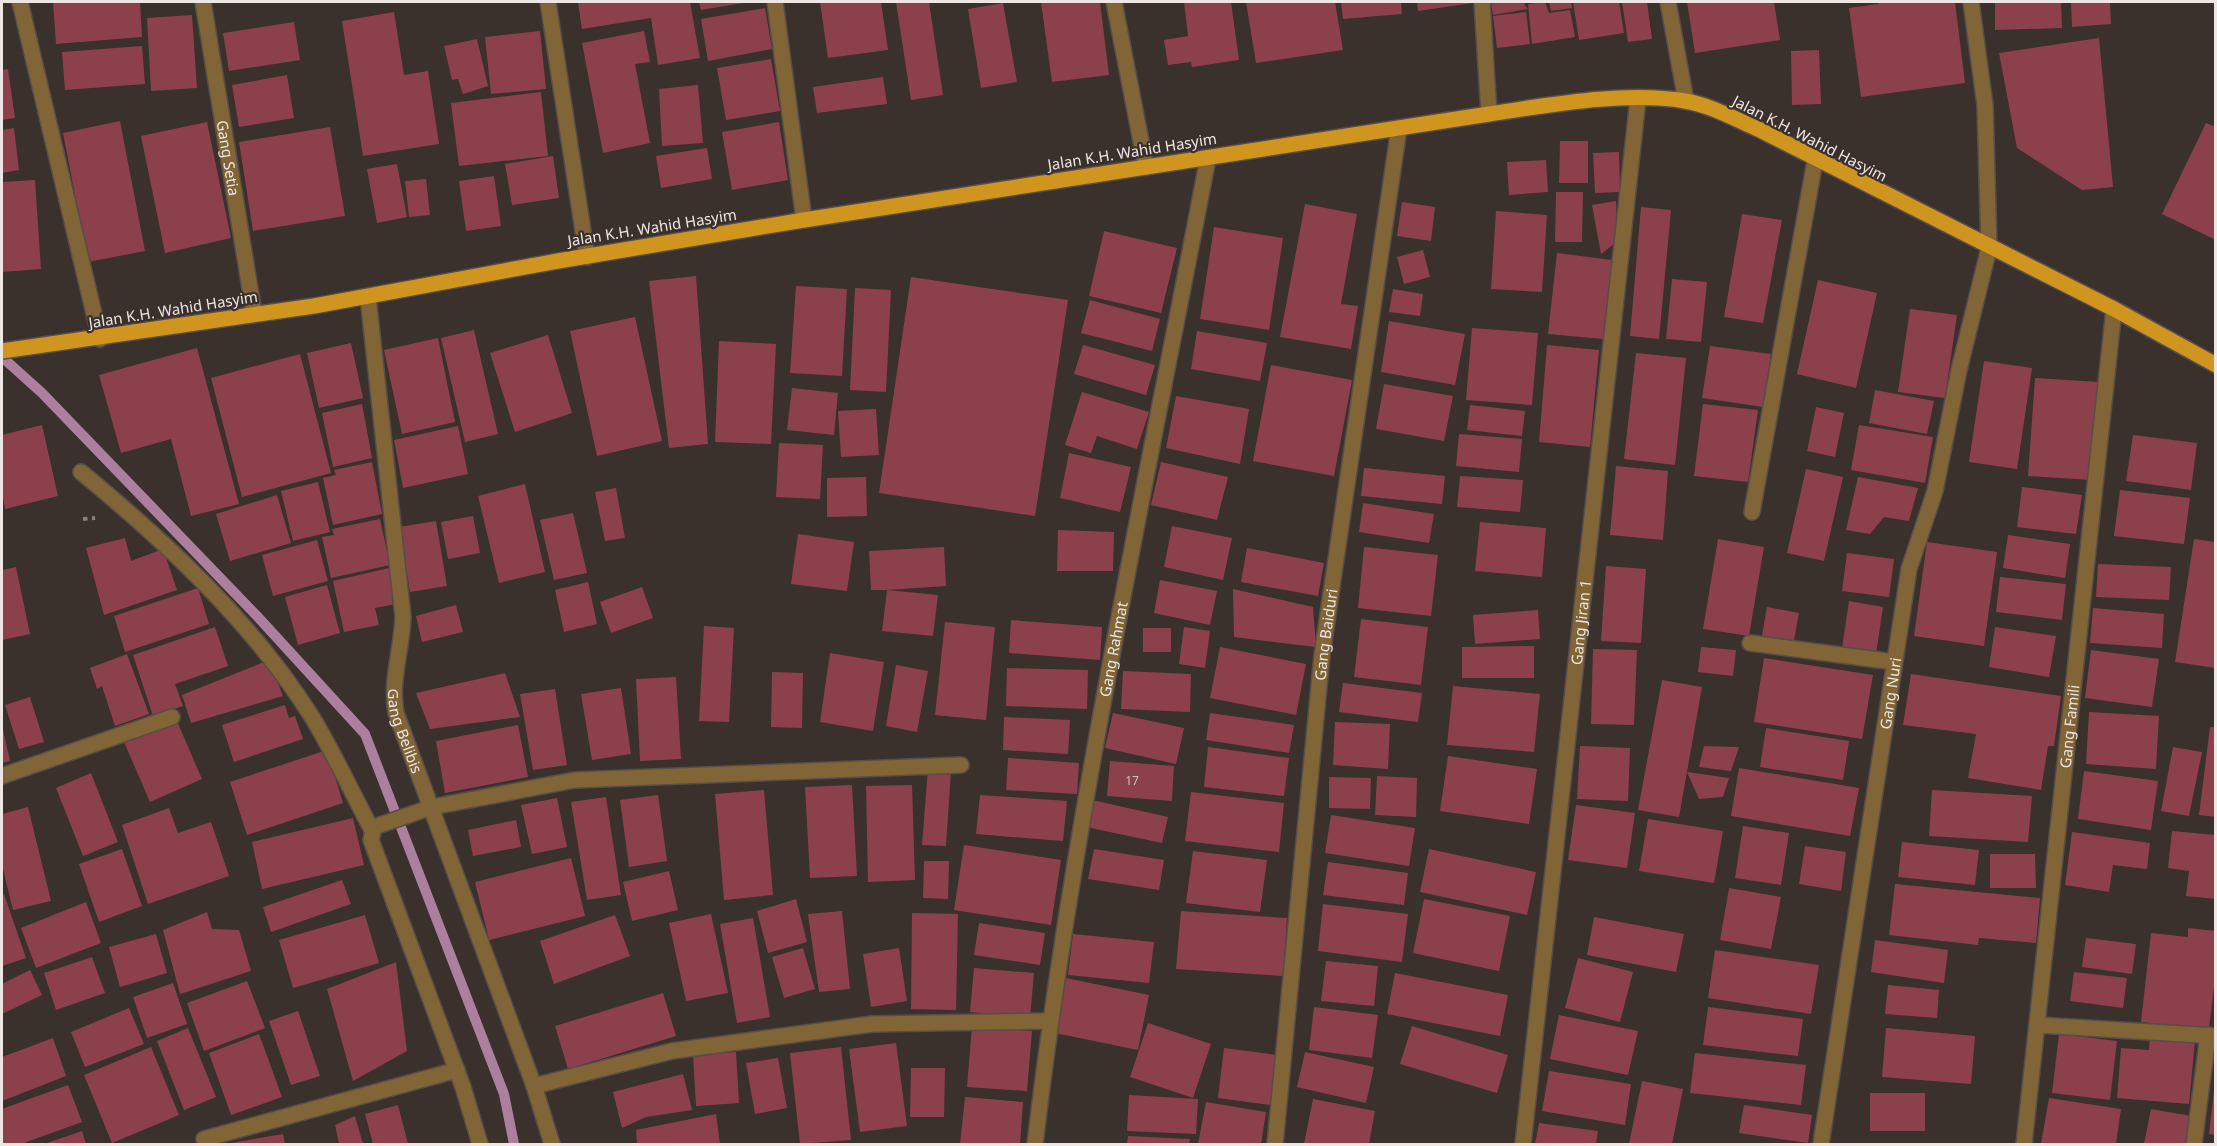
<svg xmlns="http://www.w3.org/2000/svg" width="2217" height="1146" viewBox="0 0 2217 1146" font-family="'Noto Sans',sans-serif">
<rect width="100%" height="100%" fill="#3a302c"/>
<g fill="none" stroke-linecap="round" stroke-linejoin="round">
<!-- stream -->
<path stroke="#ad7f9e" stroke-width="10" d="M2,357L42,393L257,616L365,734L504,1094L514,1144"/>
</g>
<!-- building -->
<path fill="#8c404c" d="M53,2H140L142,37L56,44Z
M578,2H690L700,58L658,65L651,18L582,29Z
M699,2H743V3L701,10Z
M820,2H881L888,50L828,58Z
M896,2H929L943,95L911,100Z
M1041,2H1100L1109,75L1052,82Z
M1184,2H1231L1239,60L1192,67L1191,62L1168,65L1164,40L1188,36Z
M1246,2H1335L1343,50L1256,63Z
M1341,2H1401L1402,14L1343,19Z
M1417,2H1473V3L1418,11Z
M1491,2H1527L1524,4L1528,9L1493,15Z
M1545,2L1549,13L1570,10L1575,37L1532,44L1528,4Z
M1549,2H1571L1572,8L1551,11Z
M1573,2H1619L1624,33L1579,40Z
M1622,2H1647L1652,39L1628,42Z
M1687,2H1774L1780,40L1695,53Z
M1878,2H1955L1965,83L1861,97L1849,8L1878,4Z
M1995,2H2061L2062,28L1995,30Z
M2071,2H2110L2111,24L2072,27Z
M1003,3L1017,82L981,88L968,9Z
M765,8L772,49L708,61L701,19Z
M394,12L404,75L428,71L439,144L363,156L342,21Z
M1526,12L1530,44L1497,48L1493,16Z
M192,15L197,88L151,91L147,18Z
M294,22L300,60L229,71L223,33Z
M540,31L546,89L491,94L485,37Z
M644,31L650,62L635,64L650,143L603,153L582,43Z
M2099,38L2113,187L2082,190L2017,148L1999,53Z
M477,39L488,86L463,94L458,79L452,80L444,46Z
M142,46L145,84L65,90L62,52Z
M1819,50L1821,104L1792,105L1791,51Z
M771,59L780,111L726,120L717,68Z
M8,69L15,118L2,120V70Z
M287,75L294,118L239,127L232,85Z
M883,77L887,104L817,113L813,87Z
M698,85L703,143L662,146L659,89Z
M541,92L548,156L459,166L451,103Z
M120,121L145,251L88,262L63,133Z
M207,122L231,238L165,253L141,136Z
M779,122L788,180L732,190L722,132Z
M2206,123L2216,127V240L2162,214Z
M330,127L345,216L253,231L239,142Z
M14,128L19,170L2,173V130Z
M1560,141H1588V183H1559Z
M707,148L712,179L661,188L656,156Z
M1619,152L1620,192L1595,193L1593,153Z
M553,156L559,198L512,205L505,164Z
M1546,160L1548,192L1509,195L1507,162Z
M397,164L407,217L377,223L367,169Z
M494,176L501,226L466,231L459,181Z
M426,179L430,215L409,217L405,181Z
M35,180L41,269L2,272V182Z
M1556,192H1583L1582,242H1555Z
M1616,201L1618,241L1601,254L1592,205Z
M1402,202L1435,207L1431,241L1397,236Z
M1305,204L1357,214L1341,304L1358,306L1351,349L1280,337Z
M1641,207L1671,210L1659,339L1630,336Z
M1496,211L1547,215L1542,292L1491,289Z
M1742,214L1782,220L1763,323L1724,317Z
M1214,227L1283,238L1269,330L1200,319Z
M1104,231L1177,248L1161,313L1089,296Z
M1423,250L1430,277L1404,284L1397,257Z
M1557,253L1612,260L1603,339L1548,334Z
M696,276L708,444L669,448L649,281Z
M911,277L1068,300L1035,516L879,493Z
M1672,279L1707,282L1701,342L1666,339Z
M1818,280L1877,293L1856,388L1797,374Z
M796,286L847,289L842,376L790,373Z
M855,288L891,290L886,392L850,390Z
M1393,289L1423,294L1420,316L1389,312Z
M1090,300L1160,319L1152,351L1081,333Z
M1910,309L1957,315L1945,398L1898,392Z
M635,317L662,441L597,456L570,331Z
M1389,321L1465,334L1455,385L1381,372Z
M1472,328L1538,333L1532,405L1466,400Z
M474,330L498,434L465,442L441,338Z
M1197,331L1267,343L1260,381L1191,369Z
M548,335L572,413L515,432L490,353Z
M438,338L455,422L402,434L384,350Z
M719,341L776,344L771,444L715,442Z
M351,343L363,398L319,408L307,353Z
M1083,345L1155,365L1146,395L1074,374Z
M1547,345L1599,350L1590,447L1539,442Z
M1710,346L1771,354L1763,407L1702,398Z
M197,348L239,504L191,516L171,439L121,453L99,375Z
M1636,353L1686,358L1675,465L1624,459Z
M300,354L331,473L242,497L211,378Z
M1984,361L2032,368L2017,469L1969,462Z
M1271,365L1352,380L1334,476L1253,461Z
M2035,378L2099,382L2092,480L2028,476Z
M1384,384L1453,396L1444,441L1376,429Z
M792,388L838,393L834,435L787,430Z
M1875,390L1934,401L1927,434L1869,423Z
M1082,392L1149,412L1137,449L1097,436L1091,453L1065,445Z
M1176,396L1249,409L1240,464L1166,448Z
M362,404L372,458L333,467L322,413Z
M1703,404L1758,410L1748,482L1694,476Z
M1470,405L1525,411L1522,436L1467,430Z
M1816,407L1844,413L1835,457L1807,451Z
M876,409L879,455L841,457L838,411Z
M42,425L58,496L5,509L2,492V435Z
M1859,425L1933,437L1925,483L1851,470Z
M458,426L468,474L403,488L394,440Z
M1459,434L1522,439L1519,472L1456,466Z
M2133,435L2197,443L2191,490L2126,481Z
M779,443L823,445L820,499L776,497Z
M1069,453L1131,467L1120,512L1060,498Z
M372,462L382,514L333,525L323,478L336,475L334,470Z
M1161,462L1228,477L1217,520L1151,505Z
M1616,466L1668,471L1663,540L1610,535Z
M1364,468L1445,476L1442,504L1361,496Z
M1806,469L1843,477L1824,561L1787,553Z
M1460,476L1523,480L1520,512L1457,507Z
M866,477L867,516L827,517V478Z
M1858,477L1918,488L1909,521L1884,517L1870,534L1846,530Z
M318,482L330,532L293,541L281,491Z
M525,484L545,572L499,583L478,496Z
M2022,487L2082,495L2076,534L2017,527Z
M616,488L625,538L605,541L595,492Z
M2120,490L2190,498L2184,544L2114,536Z
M277,495L291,543L230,561L216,514Z
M1363,503L1434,514L1429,543L1359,532Z
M573,513L587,573L554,580L540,520Z
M473,516L480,553L448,559L441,522Z
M380,519L390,565L331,578L322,537L334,535L332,529Z
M436,521L447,586L410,592L399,527Z
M1480,522L1546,528L1542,577L1475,571Z
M1172,526L1232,538L1223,580L1164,567Z
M1058,530L1114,532L1113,571H1057Z
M798,534L854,542L847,591L791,584Z
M2008,535L2070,544L2065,578L2003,568Z
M125,538L131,561L163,549L177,590L104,615L86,548Z
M1718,539L1764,547L1749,636L1703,629Z
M2194,539L2216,542V668L2175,662Z
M317,540L328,581L273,596L262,555Z
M1927,542L1997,552L1984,646L1914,636Z
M944,547L946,586L887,590L938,595L933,636L882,631L887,590H871L869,551Z
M1364,547L1438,555L1431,616L1358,608Z
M1247,548L1324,563L1318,596L1241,582Z
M1847,553L1894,559L1889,597L1842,591Z
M2098,564L2171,567L2169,600L2096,597Z
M1606,566L1646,569L1641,643L1601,641Z
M16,567L30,634L2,640V570Z
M389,568L396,604L375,608L379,625L344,632L333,581Z
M2000,577L2066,584L2062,620L1996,612Z
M1160,580L1217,591L1210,625L1154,613Z
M588,582L597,624L564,632L555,590Z
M327,585L340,633L298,645L285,597Z
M642,587L653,618L611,633L600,602Z
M198,588L209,624L125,652L114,616Z
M1233,589L1313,607L1316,647L1234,637Z
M1849,601L1883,607L1876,654L1842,648Z
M456,605L463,632L422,642L416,616Z
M1767,607L1799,613L1793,646L1761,641Z
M2093,608L2164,614L2162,648L2090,643Z
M1538,610L1540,639L1475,644L1473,615Z
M1361,619L1428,627L1421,685L1354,677Z
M1011,620L1102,627L1100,660L1009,653Z
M945,622L995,627L986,720L935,715Z
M704,626L734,628L729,722L699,721Z
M215,627L228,666L175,684L183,706L153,716L133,655Z
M1184,627L1210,631L1205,668L1179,664Z
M1995,627L2056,636L2049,677L1989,667Z
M1143,628H1171V652H1143Z
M1534,646V678H1462V647Z
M1220,647L1306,664L1296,715L1210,698Z
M1701,647L1736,650L1733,676L1698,672Z
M1593,649L1637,650L1634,725L1591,724Z
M2091,650L2159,659L2152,707L2085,698Z
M830,653L884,662L873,731L820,722Z
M127,654L149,714L115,726L102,686L97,689L90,668Z
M1764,658L1873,675L1862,739L1754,722Z
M269,660L283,696L191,723L182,695Z
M896,665L928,671L917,732L886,726Z
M1007,668L1088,670L1087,709L1006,706Z
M1123,671L1191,674L1190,712L1121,709Z
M772,672L803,673L802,728L771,727Z
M505,673L520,717L430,729L416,693Z
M1911,674L2061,696L2054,746H2048L2041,790L1968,778L1976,734L1903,725Z
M676,677L681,759L640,761L636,679Z
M1662,680L1702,687L1679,817L1638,810Z
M1343,683L1422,693L1418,722L1339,712Z
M1453,686L1540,694L1534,752L1447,745Z
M621,688L631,754L592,760L581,694Z
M555,689L567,765L533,770L520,694Z
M30,697L44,742L19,749L5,705Z
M285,705L289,718L295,716L303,739L234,762L222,725Z
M2089,712L2159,716L2156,769L2086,764Z
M1113,713L1184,728L1176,764L1105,748Z
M1210,713L1294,725L1289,753L1206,740Z
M1004,717L1070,720L1068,754L1003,750Z
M176,719L202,779L150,802L124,742Z
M1335,722L1390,724L1388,769L1333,765Z
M2,725L10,761L2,763Z
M518,725L528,777L445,793L436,741Z
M2210,727H2216V817L2199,815Z
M1766,728L1849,741L1843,780L1760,767Z
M1580,746L1630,748L1628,801L1577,799Z
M1704,746L1739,747L1731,771L1699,767Z
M1208,747L1289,758L1284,796L1204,787Z
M2173,747L2202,752L2189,816L2161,811Z
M327,750L343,803L247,835L230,782Z
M1448,756L1537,769L1529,824L1440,811Z
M1008,758L1079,763L1077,794L1006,790Z
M1110,761L1174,766L1172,801L1107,796Z
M1739,768L1859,788L1850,836L1731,816Z
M928,769L951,771L946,846L922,845Z
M2084,771L2158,781L2151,830L2078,819Z
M1687,772L1729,778L1723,797L1699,799Z
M91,773L118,842L83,856L56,788Z
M1377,776L1417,778L1416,817L1375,815Z
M1329,777L1371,778L1370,809L1329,808Z
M852,785L857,876L810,878L805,787Z
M912,785L915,880L868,882L866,786Z
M764,790L773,895L724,900L715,794Z
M1932,790L2032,796L2028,842L1929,836Z
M1191,792L1284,803L1279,852L1185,841Z
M658,795L667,861L629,867L620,800Z
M980,795L1067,801L1063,841L976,834Z
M606,797L621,895L587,900L571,802Z
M557,798L567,847L532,854L521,805Z
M1092,800L1168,817L1162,843L1086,827Z
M1576,805L1635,813L1627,868L1568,860Z
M28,807L51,901L13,910L2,865V814Z
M169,808L178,833L211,822L229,876L148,904L122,825Z
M1331,815L1415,828L1409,866L1325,853Z
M353,818L364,865L262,889L252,842Z
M1648,819L1723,831L1714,883L1639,871Z
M516,820L521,847L473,856L468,830Z
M1743,826L1789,833L1781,885L1735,878Z
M2172,831L2216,835V899L2186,896L2189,871L2168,868Z
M2072,832L2150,843L2147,869L2113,865L2109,892L2065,885Z
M1902,842L1979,850L1975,885L1898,877Z
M964,845L1061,860L1051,925L954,910Z
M1805,846L1846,852L1841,891L1799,884Z
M122,849L142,906L99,922L79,864Z
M1094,849L1164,860L1159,890L1088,879Z
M1429,849L1536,872L1527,915L1420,892Z
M1193,851L1267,860L1260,912L1186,903Z
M1990,854H2035L2036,888H1990Z
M571,858L585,916L489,940L475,882Z
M924,861H949L948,899L923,898Z
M1328,862L1408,873L1404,905L1323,895Z
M669,871L678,910L632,921L623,882Z
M342,880L351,904L271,932L263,907Z
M1895,884L2040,898L2036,943L1979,938L1978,945L1889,935Z
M1729,888L1781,897L1771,949L1720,940Z
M4,894L26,958L2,966V895Z
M796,899L807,942L768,953L757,911Z
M1424,899L1510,916L1499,971L1413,953Z
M86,902L101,943L36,968L21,928Z
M1323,904L1408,914L1402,962L1318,951Z
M842,911L850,989L819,992L808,914Z
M1181,911L1287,918L1283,976L1176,969Z
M207,912L212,929L239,930L251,971L180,994L163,930Z
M912,913L958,914L956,1010L911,1009Z
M711,914L728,993L686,1001L669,923Z
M365,915L379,963L293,988L279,940Z
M615,915L630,956L554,984L540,941Z
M1594,917L1684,934L1676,972L1587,955Z
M753,918L770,1017L737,1023L720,924Z
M979,923L1045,933L1040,965L974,955Z
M2188,928L2216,931V969L2209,1029L2141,1022L2151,933L2188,937Z
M156,934L167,973L120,987L109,947Z
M1073,934L1154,942L1149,983L1068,975Z
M2086,938L2136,944L2132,974L2082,967Z
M1875,940L1948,950L1944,983L1871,972Z
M803,948L815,989L784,998L772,957Z
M899,948L907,1001L871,1007L863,954Z
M1715,950L1819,965L1811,1014L1708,998Z
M92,957L105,993L56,1010L44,973Z
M1578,958L1633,972L1620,1022L1565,1008Z
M1326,961L1378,966L1374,1006L1321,1001Z
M396,962L407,1051L353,1081L327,989Z
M974,968L1034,973L1030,1018L970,1012Z
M30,970L42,995L2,1014V984Z
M2074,972L2127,978L2123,1008L2070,1001Z
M1395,973L1508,995L1500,1036L1387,1014Z
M1066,978L1149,995L1138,1050L1055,1033Z
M247,981L265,1028L204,1051L187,1003Z
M173,983L187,1024L147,1038L133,997Z
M1888,985L1939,990L1937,1018L1885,1014Z
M663,993L676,1036L568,1069L555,1026Z
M1314,1007L1378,1015L1372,1058L1309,1050Z
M1708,1007L1803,1019L1798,1056L1703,1045Z
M129,1008L144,1044L85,1067L71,1032Z
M298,1011L320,1076L291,1085L269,1021Z
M1559,1015L1638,1031L1628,1075L1550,1059Z
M1148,1023L1211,1044L1193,1098L1130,1077Z
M972,1026L1032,1031L1027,1091L967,1087Z
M1412,1026L1508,1055L1497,1093L1400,1064Z
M188,1028L216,1097L184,1110L157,1041Z
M1886,1028L1975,1036L1971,1084L1882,1077Z
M259,1034L282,1097L231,1115L209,1053Z
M2059,1034L2117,1041L2110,1100L2052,1093Z
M2150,1036L2195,1040L2189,1104L2117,1098L2121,1048L2149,1050Z
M53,1038L66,1076L2,1101V1057Z
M896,1043L907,1126L860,1132L849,1049Z
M151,1047L179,1115L112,1143L84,1075Z
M841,1047L851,1140L800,1144L790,1053Z
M1224,1048L1277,1055L1270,1105L1218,1098Z
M736,1052L739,1103L696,1106L693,1055Z
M1305,1052L1374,1067L1366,1103L1297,1087Z
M1695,1053L1806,1065L1801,1105L1690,1093Z
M778,1058L787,1108L755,1114L746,1063Z
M911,1068H945L944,1117H910Z
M1549,1071L1631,1084L1625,1125L1542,1111Z
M683,1074L692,1110L646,1117L622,1128L613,1092Z
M1642,1081L1683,1089L1672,1144H1629Z
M68,1085L82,1122L21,1144H2V1109Z
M2214,1090L2216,1091V1135L2209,1134Z
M1870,1093H1925V1131H1870Z
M1129,1095L1198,1099L1196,1134L1127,1131Z
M965,1097L1023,1102L1020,1144H960Z
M2049,1098L2121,1109L2116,1144H2041Z
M1313,1099L1375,1111L1369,1144H1304Z
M1206,1102L1266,1112L1261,1144H1198Z
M398,1105L408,1144H373L365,1114Z
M1744,1105L1812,1115L1808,1143L1739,1133Z
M2151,1109L2191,1116L2185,1144H2144Z
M716,1114L720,1144H637L636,1130Z
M355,1116L363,1144H339L335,1125Z
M1539,1123L1598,1131L1596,1144H1535Z
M82,1131L86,1144H44Z
M283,1134L285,1144H231V1143Z
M1128,1136L1190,1139L1189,1144H1127Z"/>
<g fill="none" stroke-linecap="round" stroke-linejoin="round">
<defs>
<g id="minor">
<path d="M20,2L100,339"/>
<path id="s1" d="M203,2L254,313"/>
<path d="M548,2L587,257"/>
<path d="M775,2L804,220"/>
<path d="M1114,2L1146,167"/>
<path d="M1482,2L1489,114"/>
<path d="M1668,2L1686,101"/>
<path id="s2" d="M368,297L403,617C402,649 390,681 396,713L534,1086L552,1144"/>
<path d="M81,472C167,543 252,622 312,717C334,753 352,793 372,830"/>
<path d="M1752,512L1815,161"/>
<path d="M1750,643L1894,662"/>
<path d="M2,776L172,717"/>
<path d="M2038,1025L2216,1036"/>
<path d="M534,1086L672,1051L872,1024L1049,1021"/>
<path d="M204,1139L457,1070"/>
<path d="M480,1144L463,1087L371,840L374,827L432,807L575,780L961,765"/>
<path id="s3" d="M1035,1144C1074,813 1146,485 1208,158"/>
<path id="s4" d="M1275,1144L1322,655L1399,128"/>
<path id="s5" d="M1523,1144L1638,99"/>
<path id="s6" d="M1821,1144L1909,569L1935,491L1959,370L1989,248L1985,105L1971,2"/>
<path id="s7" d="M2024,1144L2114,309"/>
<path d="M2194,1144L2208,1035"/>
</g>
<path id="primary" d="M2,351L314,306L558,261L804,220L1489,114C1550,105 1624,91 1685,101C1710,105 1735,119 1758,129L2114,309L2216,365"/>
</defs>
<!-- minor casing -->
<use href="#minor" stroke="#574d49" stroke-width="18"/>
<!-- primary casing -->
<use href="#primary" stroke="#574d49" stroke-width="18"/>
<!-- path -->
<path stroke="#8a817d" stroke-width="4" stroke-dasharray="4.5 4.5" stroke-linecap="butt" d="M83,519L95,518"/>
<!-- minor -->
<use href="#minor" stroke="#816536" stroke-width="15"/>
<!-- primary -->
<use href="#primary" stroke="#cf951f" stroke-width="15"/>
</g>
<g text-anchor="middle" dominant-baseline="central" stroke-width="4.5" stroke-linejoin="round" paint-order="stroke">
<!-- number labels -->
<g font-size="12" fill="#d5bcbd">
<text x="1132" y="780">17</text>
</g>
<!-- street labels -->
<g font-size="15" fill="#ede6e3" stroke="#3a302c">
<text transform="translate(1810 138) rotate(27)">Jalan K.H. Wahid Hasyim</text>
<text transform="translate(1132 151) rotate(-9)">Jalan K.H. Wahid Hasyim</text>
<text stroke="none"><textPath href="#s1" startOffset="158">Gang Setia</textPath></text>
<text transform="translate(652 227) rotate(-9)">Jalan K.H. Wahid Hasyim</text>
<text transform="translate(173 309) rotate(-9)">Jalan K.H. Wahid Hasyim</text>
<text stroke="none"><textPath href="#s5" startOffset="525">Gang Jiran 1</textPath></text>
<text stroke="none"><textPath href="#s4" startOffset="512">Gang Baiduri</textPath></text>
<text stroke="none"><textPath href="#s3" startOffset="501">Gang Rahmat</textPath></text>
<text stroke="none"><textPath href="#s6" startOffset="456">Gang Nuri</textPath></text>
<text stroke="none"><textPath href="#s7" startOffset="420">Gang Famili</textPath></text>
<text stroke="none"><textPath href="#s2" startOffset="438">Gang Belibis</textPath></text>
</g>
</g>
<!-- border -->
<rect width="2217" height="1146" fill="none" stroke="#ede6e3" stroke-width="6"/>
</svg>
